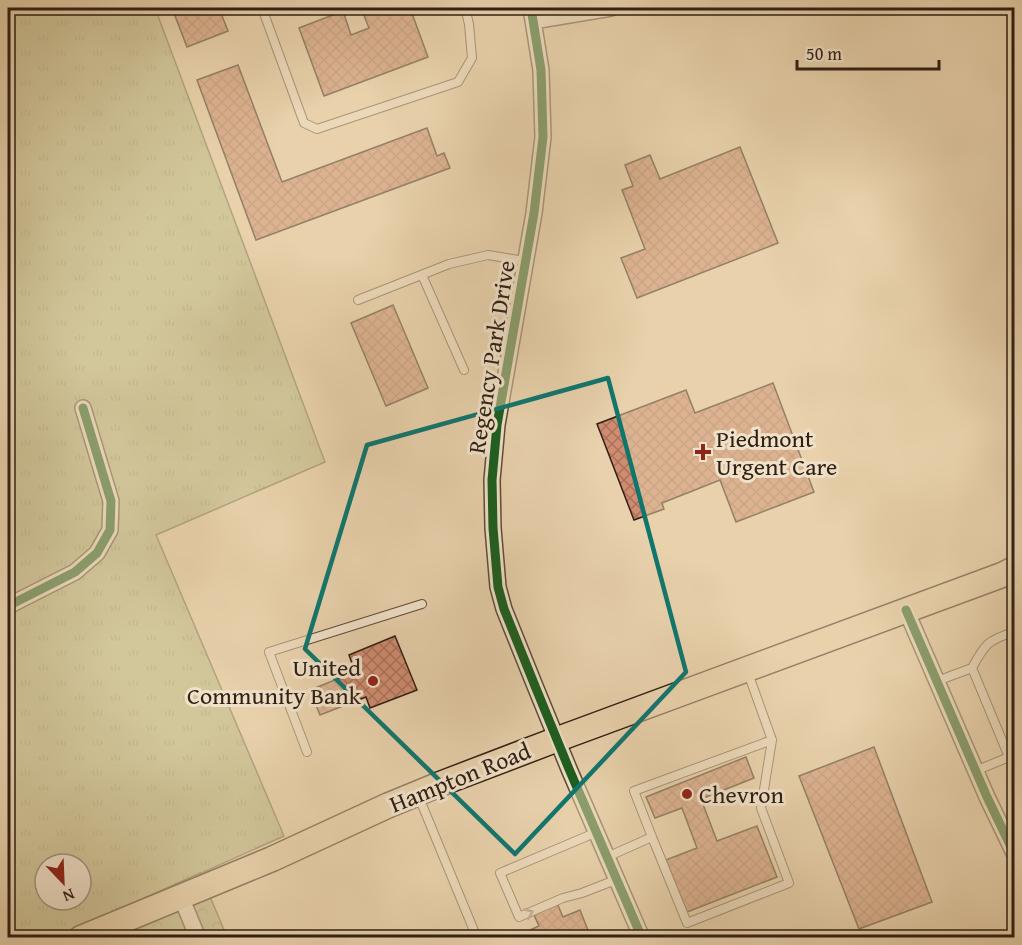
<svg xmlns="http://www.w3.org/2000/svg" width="1022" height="945" viewBox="0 0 1022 945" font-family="'Gentium Book Plus',serif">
<defs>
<pattern id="grass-tufts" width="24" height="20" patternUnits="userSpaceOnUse" patternTransform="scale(1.5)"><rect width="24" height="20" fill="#b9ba87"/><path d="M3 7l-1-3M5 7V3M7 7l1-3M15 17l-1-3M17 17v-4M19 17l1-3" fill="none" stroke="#9f9f74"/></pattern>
<pattern id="forest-crowns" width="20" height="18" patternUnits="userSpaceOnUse" patternTransform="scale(1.5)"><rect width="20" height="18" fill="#b9ba87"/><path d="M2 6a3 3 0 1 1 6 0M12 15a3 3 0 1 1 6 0" fill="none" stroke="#9f9f74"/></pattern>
<pattern id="building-cross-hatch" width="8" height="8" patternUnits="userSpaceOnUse" patternTransform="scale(1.5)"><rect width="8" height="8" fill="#cf8c70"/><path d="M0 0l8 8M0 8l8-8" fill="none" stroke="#a8725b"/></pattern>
</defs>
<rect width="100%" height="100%" fill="#e8d1ac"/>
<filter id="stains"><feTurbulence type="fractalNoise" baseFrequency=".00333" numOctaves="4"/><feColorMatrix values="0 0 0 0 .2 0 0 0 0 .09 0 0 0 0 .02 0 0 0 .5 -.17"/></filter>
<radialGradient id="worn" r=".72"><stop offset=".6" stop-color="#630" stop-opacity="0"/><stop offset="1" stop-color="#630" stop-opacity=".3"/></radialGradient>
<!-- grass -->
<path fill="url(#grass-tufts)" stroke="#746c4e" stroke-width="1.5" fill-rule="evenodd" d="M8,8H155L325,462L156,535L284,836L56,938L8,937ZM45,864H81V900H45Z"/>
<!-- forest -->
<path fill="url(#forest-crowns)" stroke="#746c4e" stroke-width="1.5" d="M200,873L227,937L56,938Z"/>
<!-- building -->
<path fill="url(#building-cross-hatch)" stroke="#2f1f14" stroke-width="1.5" d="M172,8H219L228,31L187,47Z
M361,8H410L428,57L324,96L299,28L343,11L351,35L369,28Z
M238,65L282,182L427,128L437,156L444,153L450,168L256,240L197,80Z
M740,147L778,243L637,298L621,258L645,249L622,190L633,186L625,165L650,155L660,179Z
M393,305L428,388L386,406L351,323Z
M773,383L814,492L736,522L720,480L662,503L664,509L634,520L597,424L686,390L695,413Z
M395,636L417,690L370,708L366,697L320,715L310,690L355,672L349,655Z
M874,747L932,902L859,929L799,776Z
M746,757L754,778L701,799L717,841L757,826L777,877L687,912L666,860L697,848L682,808L655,818L646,797Z
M557,903L563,917L580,910L591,938H520L519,935L539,926L533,913Z"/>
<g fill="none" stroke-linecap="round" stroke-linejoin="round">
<defs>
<path id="lane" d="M262,8L304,123L317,129L458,82L472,58L469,24L465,8
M422,275L464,370
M358,300L449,264L488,255L525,261
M1014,632C988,640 985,644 972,668L1009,757L1014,766
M937,681L972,668
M307,752L269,652L422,604
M975,771L1014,755
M418,795L477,938
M1003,831L1014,826
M597,832L500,873L519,917L563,898L582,893L618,879
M652,837L687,923L789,883L761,808L772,740
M607,857L652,837L634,791L772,740L748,673"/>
<path id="street" d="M531,8L541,70L543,137L534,213L497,425L492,480L493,528L498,587L504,609L535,686L569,769L642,938
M533,21L611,8
M8,606L75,572L97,553L110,530L111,501L83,408
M906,610L987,797L1014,853
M181,897L198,938"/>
<path id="primary" d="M81,938L272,859L389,805L440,784L558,739L1002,575L1014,569"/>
</defs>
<!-- lane casing -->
<use href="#lane" stroke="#5d4c3a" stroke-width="10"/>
<!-- street casing -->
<use href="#street" stroke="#5d4c3a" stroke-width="18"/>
<!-- primary casing -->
<use href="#primary" stroke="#2f1f14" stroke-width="27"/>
<!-- lane -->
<use href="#lane" stroke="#f0e1c9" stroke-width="8"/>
<!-- street -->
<use href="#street" stroke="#f0e1c9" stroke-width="15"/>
<!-- primary -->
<use href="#primary" stroke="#e8d1ac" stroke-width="24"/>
<defs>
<path id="cycleway" d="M531,8L541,70L543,137L534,213L497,425L492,480L493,528L498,587L504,609L535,686L569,769L642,938
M8,606L75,572L97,553L110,530L111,501L83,408
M906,610L987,797L1014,853"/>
</defs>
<!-- cycleway casing -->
<use href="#cycleway" stroke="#f0e1c9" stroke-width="13"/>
<!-- cycleway -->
<use href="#cycleway" stroke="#1b5e20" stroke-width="9"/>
</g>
<!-- one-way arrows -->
<defs><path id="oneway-chevron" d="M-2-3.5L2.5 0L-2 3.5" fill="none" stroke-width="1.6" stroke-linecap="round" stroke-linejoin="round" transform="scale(1.5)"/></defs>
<use stroke="#998a78" href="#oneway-chevron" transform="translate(529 913) rotate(-23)"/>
<!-- marked area -->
<path d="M0 0H1022V945H0ZM608,378L686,672L515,854L305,649L367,445Z" fill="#e8d1ac" fill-opacity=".55" fill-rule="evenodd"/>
<path fill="none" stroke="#0f766e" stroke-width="4.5" stroke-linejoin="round" d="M608,378L686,672L515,854L305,649L367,445Z"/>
<!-- markers -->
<g fill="#8f2418" stroke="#f0e1c9" stroke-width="2">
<path d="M700 443h6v6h6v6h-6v6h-6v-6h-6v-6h6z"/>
<circle cx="373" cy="681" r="6"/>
<circle cx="687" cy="794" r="6"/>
</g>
<g text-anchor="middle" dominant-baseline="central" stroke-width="6" stroke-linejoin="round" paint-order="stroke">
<!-- street labels -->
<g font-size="24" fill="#2f1f14" stroke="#f0e1c9">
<text transform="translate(491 357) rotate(-81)">Regency Park Drive</text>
<text transform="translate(460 777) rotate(-22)">Hampton Road</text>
</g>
<!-- poi labels -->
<g font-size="24" fill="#2f1f14" stroke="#f0e1c9" text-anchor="start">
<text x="716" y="438">Piedmont<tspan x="716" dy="28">Urgent Care</tspan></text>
<text x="361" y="667" text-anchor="end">United<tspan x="361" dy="28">Community Bank</tspan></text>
<text x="699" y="794">Chevron</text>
</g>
</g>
<!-- margin -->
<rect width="1022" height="945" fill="none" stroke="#e8d1ac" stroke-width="30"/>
<rect x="9" y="9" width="1004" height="927" fill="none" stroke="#2f1f14" stroke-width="3"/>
<rect x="15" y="15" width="992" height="915" fill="none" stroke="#2f1f14" stroke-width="1.5"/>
<!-- north arrow -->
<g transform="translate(63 882) rotate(157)"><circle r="28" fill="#f0e1c9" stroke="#a39381" stroke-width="1.5"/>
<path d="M0-4.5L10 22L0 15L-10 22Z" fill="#8f2418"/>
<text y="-9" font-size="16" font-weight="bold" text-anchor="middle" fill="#2f1f14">N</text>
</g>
<!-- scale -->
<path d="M797 60v9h142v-9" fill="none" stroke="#2f1f14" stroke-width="3"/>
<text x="806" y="60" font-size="18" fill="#2f1f14" stroke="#f0e1c9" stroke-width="4.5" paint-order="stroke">50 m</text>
<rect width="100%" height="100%" filter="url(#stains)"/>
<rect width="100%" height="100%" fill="url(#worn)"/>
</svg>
